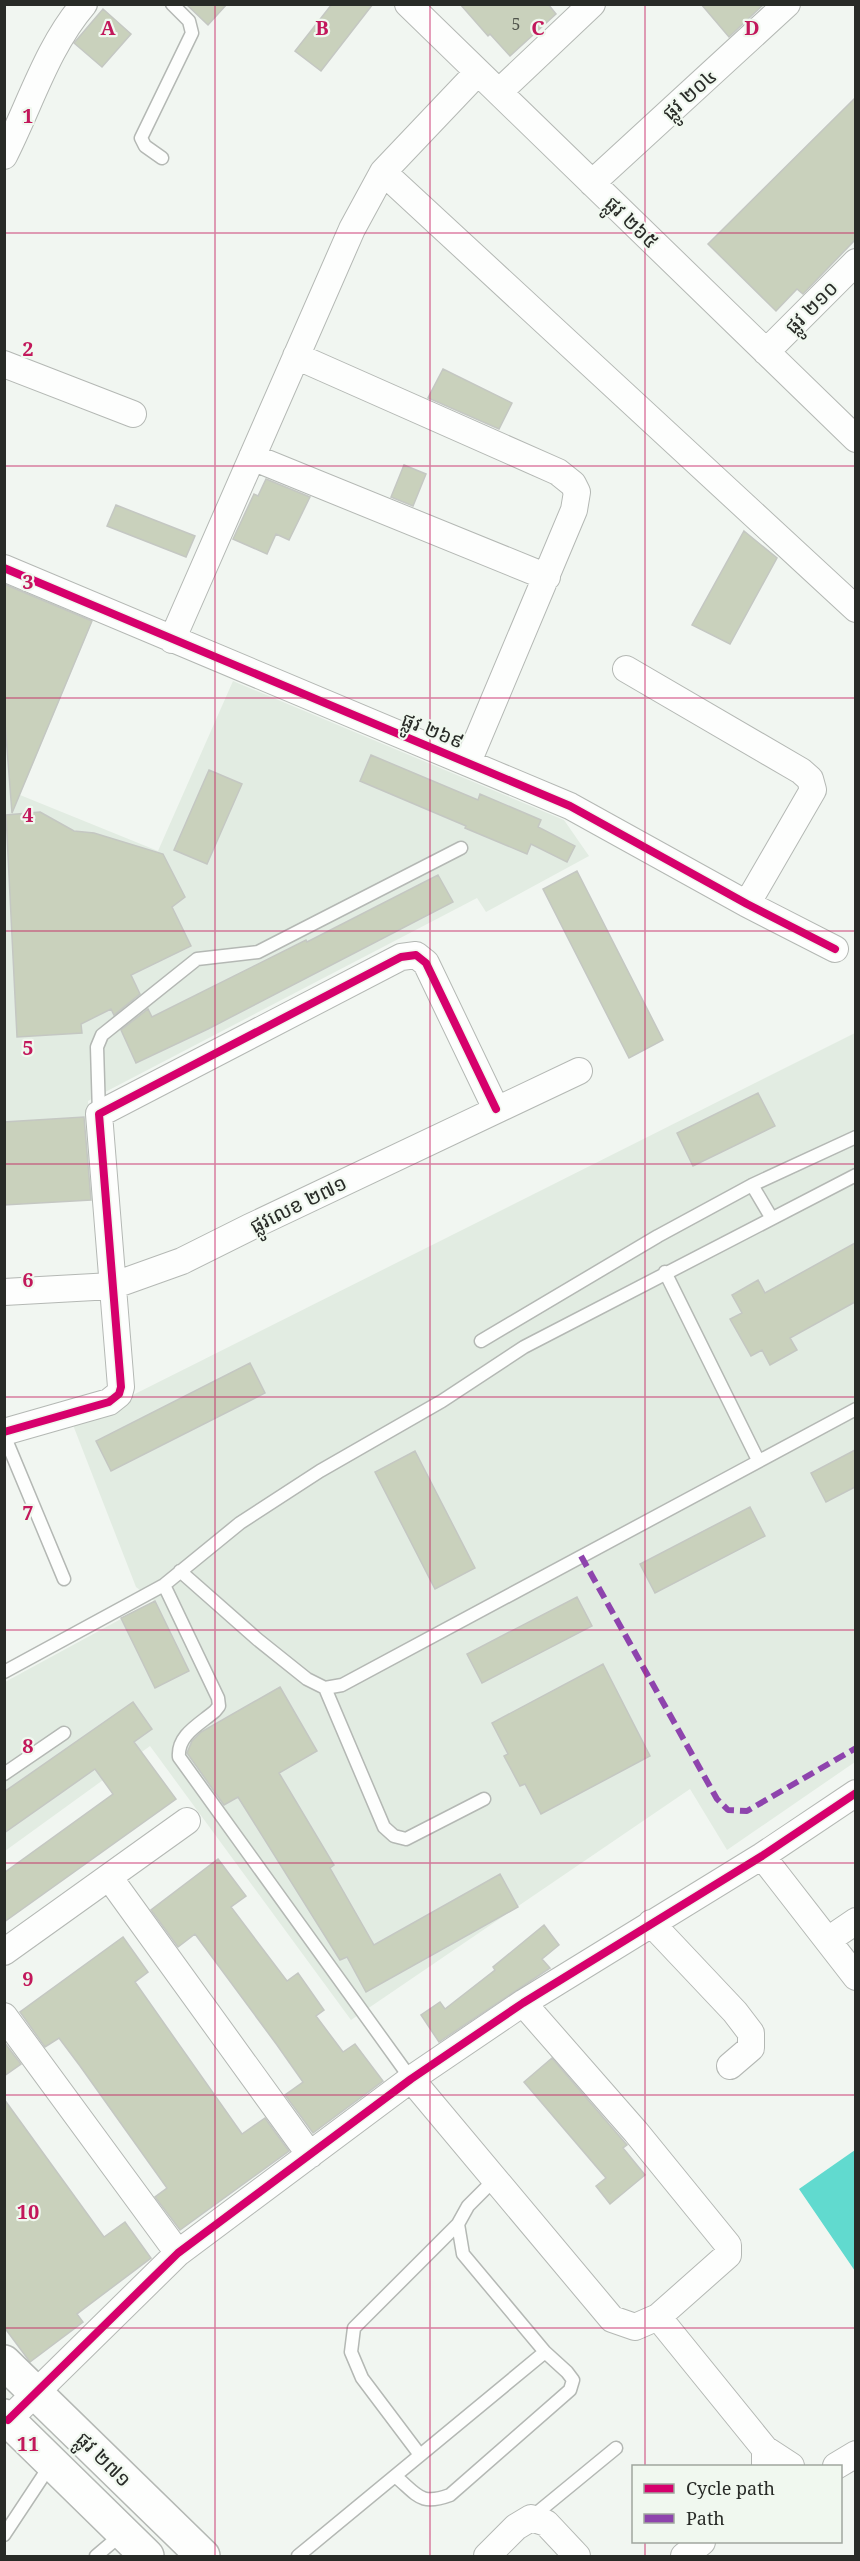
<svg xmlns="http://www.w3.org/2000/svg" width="860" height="2561" viewBox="0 0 860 2561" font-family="'Noto Serif','Noto Sans Khmer',serif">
<rect width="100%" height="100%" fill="#f1f6f1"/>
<!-- built -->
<path fill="#e2ece2" d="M5,571L97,610L20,795L158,851L233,681L564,820L589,856L486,912L477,898L88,1101L95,1199L5,1205Z
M855,1033V1762L727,1850L690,1789L351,2020L150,1746L5,1851V1682L154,1601L136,1587L73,1425Z"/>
<!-- water -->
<path fill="#61dacf" d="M855,2150V2149V2271L799,2189Z"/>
<!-- building -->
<path fill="#c9d1bc" stroke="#c4c7c2" stroke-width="1.5" d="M186,4H227L208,25Z
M332,4H373L321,71L295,51Z
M460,4H548L556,14L510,56L490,34L488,36Z
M701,4H764L729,37Z
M103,9L131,34L102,67L74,43Z
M855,98V240L803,294L797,289L776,311L708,244Z
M443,369L512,403L499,429L428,398Z
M404,465L426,474L413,506L391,497Z
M266,479L310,497L289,540L276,534L267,554L233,539L254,494L258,496Z
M116,505L195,536L186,557L107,526Z
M744,531L777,558L730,644L692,625Z
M4,584L92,621L12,813L4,710Z
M371,755L478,800L480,794L541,820L538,827L575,846L567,862L531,844L527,854L465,828L466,826L360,781Z
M209,770L242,784L207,864L174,850Z
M40,812L74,831L94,833L163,854L185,897L172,907L191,946L131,975L140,994L114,1015L111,1009L81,1024L82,1033L17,1037L6,815Z
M577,871L663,1040L629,1058L543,889Z
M438,875L453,902L208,1029L136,1063L121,1030L148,1009L152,1017L306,940L307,942Z
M758,1093L775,1126L693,1166L677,1133Z
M84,1117L91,1200L4,1205V1122Z
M855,1243V1302L790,1338L797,1350L770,1365L762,1350L751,1356L730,1319L742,1313L732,1295L758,1280L765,1293Z
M250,1363L265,1393L111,1471L96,1441Z
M855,1450V1487L826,1502L811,1473Z
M415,1451L475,1568L435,1589L375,1472Z
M750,1507L765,1536L655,1593L640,1564Z
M577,1597L592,1626L482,1683L467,1654Z
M155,1601L189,1671L155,1688L121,1618Z
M603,1664L650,1756L541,1814L525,1784L520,1786L504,1756L508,1754L492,1723Z
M280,1687L317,1751L279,1773L334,1865L330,1868L374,1945L500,1874L518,1907L366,1992L347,1957L340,1960L238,1797L224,1805L187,1753L192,1741L201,1732Z
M133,1702L152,1729L134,1742L176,1799L4,1922V1873L113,1794L95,1769L4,1833V1792Z
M218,1859L246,1896L231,1907L287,1981L298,1973L324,2010L316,2016L343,2052L355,2044L383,2081L313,2133L285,2095L303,2082L277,2045L195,1934L178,1947L151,1910Z
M544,1925L559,1945L542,1959L550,1968L439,2042L421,2015L440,2002L445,2009L495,1970L493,1967Z
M123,1937L148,1972L135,1982L242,2134L265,2118L289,2151L180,2230L155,2197L167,2188L80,2066L59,2038L45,2047L20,2012Z
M4,2042L21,2064L4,2076Z
M552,2058L627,2145L623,2148L645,2175L610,2204L596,2186L606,2178L524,2082Z
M4,2099L104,2237L125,2222L151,2258L77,2314L83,2322L30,2362L4,2327Z"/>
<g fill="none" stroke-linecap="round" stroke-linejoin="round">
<defs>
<path id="lane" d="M162,158L145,146L141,138L192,33L189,21L172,4
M99,1114L97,1047L102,1035L197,959L258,952L461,848
M752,1185L771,1217
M665,1272L758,1460
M481,1341L658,1236L752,1185L856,1137
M4,1435L64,1579
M180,1571L257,1639L307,1679L325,1688L342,1685L856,1409
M164,1585L218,1698L219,1706L215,1711C200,1724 177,1735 179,1757L411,2079
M4,1672L164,1585L240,1523L320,1471L442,1401L524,1347L856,1175
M325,1688L384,1827L394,1836L406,1839L484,1799
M4,1774L64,1733
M420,2455L362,2378L351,2352L354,2328L458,2224
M395,2476C418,2495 420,2506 450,2495L570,2390L573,2380L567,2372L545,2352
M532,2517L616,2448
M4,2535L51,2464
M96,2556L122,2534
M298,2556L545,2352L463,2254L458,2224L468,2206L495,2179"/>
<path id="street" d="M408,4L856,439
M499,92L592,4
M4,156C30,105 47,47 84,4
M383,172L856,609
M592,183L787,4
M766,352L856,262
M296,356L558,472L573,484L577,492L574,510L468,762
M4,364L133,414
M252,457L547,577
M4,568L570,806L747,904L835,949
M172,640L352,229L383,172L478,72
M626,669L801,771L810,779L813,790L747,904
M4,1292L112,1286L182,1261L250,1227L579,1071
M4,1432L109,1402L119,1394L121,1387L99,1114L401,957L416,955L426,963L496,1109
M762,1856L856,1977
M109,1877L310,2155
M651,1923L735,2012L751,2033V2048L730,2066
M828,1940L856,1921
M4,1952L187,1821
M4,2016L178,2253
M411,2079L612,2319L635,2327L658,2317L728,2255V2245L636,2132L523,2003
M658,2317L765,2449V2466
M8,2420L178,2253L411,2079L523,2003L762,1856L856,1793
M765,2449L791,2466
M836,2466L856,2454
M487,2556L516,2527L531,2518L546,2523L577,2556
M684,2556L702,2542"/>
<path id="primary" d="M4,2362L203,2556
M4,2416L147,2556"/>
</defs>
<!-- lane casing -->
<use href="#lane" stroke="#b4b8b4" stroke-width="15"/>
<!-- street casing -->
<use href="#street" stroke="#b4b8b4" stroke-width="28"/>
<!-- primary casing -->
<use href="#primary" stroke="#b4b8b4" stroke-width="36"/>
<!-- lane -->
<use href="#lane" stroke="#fdfefd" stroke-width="12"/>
<!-- street -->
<use href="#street" stroke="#fdfefd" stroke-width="26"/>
<!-- primary -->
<use href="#primary" stroke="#fdfefd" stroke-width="33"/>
<!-- quiet -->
<path stroke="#8e44ad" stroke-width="6" stroke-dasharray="12 6" stroke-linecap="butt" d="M581,1556L717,1799L728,1810L747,1811L856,1748"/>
<defs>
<path id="cycleway" d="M4,568L570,806L747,904L835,949
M4,1432L109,1402L119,1394L121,1387L99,1114L401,957L416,955L426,963L496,1109
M8,2420L178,2253L411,2079L523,2003L762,1856L856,1793"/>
</defs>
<!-- cycleway casing -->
<use href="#cycleway" stroke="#f0f8ef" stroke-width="11"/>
<!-- cycleway -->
<use href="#cycleway" stroke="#d6006c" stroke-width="8"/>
</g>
<!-- grid -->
<path fill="none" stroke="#c2185b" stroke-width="1.5" stroke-opacity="0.55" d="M215,4V2556M430,4V2556M645,4V2466M4,233H856M4,466H856M4,698H856M4,931H856M4,1164H856M4,1397H856M4,1630H856M4,1863H856M4,2095H856M4,2328H856M645,2542V2556"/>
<g text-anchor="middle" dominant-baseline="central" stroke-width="4.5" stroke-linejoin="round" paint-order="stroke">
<!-- number labels -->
<g font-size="16" fill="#50544c">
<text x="516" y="24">5</text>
</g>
<!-- street labels -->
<g font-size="20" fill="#282b27" stroke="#f0f8ef">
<text transform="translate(689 94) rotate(-42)">ផ្លូវ ២០៤</text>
<text transform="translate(632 222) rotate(44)">ផ្លូវ ២៦៥</text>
<text transform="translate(811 307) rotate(-45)">ផ្លូវ ២១០</text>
<text transform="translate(433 730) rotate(22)">ផ្លូវ ២៦៩</text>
<text transform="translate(298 1204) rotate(-26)">ផ្លូវលេខ ២៧១</text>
<text transform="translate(104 2459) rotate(45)">ផ្លូវ ២៧១</text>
</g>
</g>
<g font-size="20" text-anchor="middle" font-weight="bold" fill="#c2185b" stroke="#f0f8ef" stroke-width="4.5" stroke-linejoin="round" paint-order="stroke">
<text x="108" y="35">A</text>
<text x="322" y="35">B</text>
<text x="538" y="35">C</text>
<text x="752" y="35">D</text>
<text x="28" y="123">1</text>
<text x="28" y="356">2</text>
<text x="28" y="589">3</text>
<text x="28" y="822">4</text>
<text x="28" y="1055">5</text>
<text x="28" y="1287">6</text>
<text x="28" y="1520">7</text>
<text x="28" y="1753">8</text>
<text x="28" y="1986">9</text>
<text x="28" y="2219">10</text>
<text x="28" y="2451">11</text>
</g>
<!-- border -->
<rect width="860" height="2561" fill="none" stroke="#282b27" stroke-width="12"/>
<!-- legend -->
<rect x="632" y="2465" width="210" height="78" fill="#f0f8ef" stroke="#a0a69f" stroke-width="1.5"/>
<rect x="644" y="2484" width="30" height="9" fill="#d6006c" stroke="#a0a69f" stroke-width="1.5"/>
<text x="686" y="2495" font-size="18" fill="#282b27">Cycle path</text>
<rect x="644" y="2514" width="30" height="9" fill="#8e44ad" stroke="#a0a69f" stroke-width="1.5"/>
<text x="686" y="2525" font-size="18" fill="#282b27">Path</text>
</svg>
